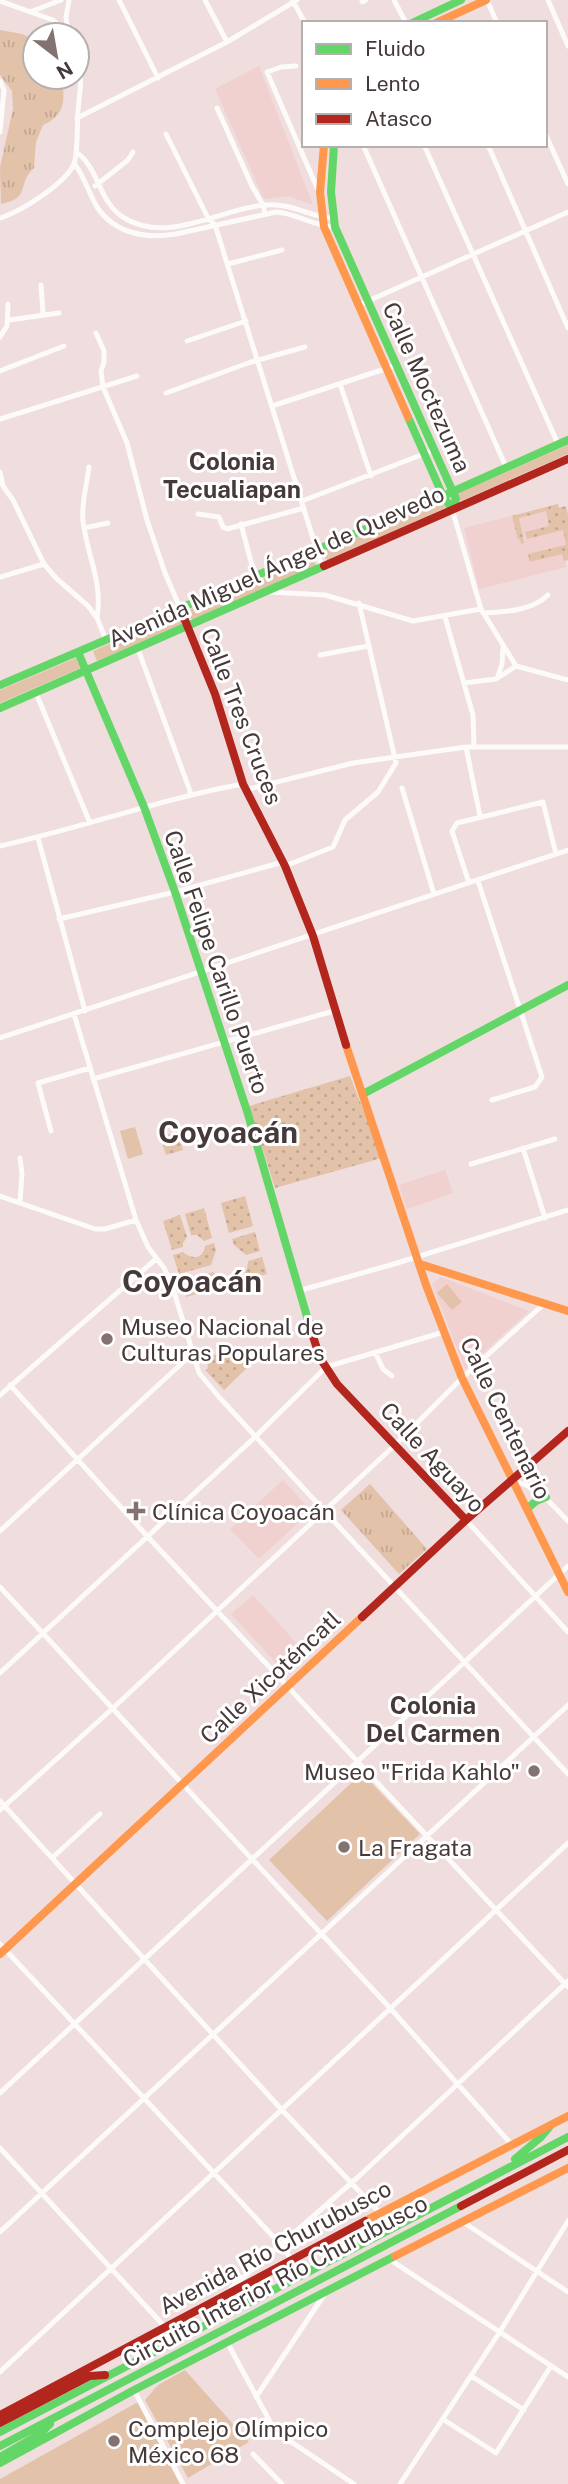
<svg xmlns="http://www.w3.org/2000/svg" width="568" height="2484" viewBox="0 0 568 2484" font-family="'Public Sans',sans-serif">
<defs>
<pattern id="park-tufts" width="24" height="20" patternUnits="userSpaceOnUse" patternTransform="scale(1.75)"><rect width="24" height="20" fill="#e2c2a9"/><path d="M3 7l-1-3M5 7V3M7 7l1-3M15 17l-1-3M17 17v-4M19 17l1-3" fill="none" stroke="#c3a792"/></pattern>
<pattern id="garden-dots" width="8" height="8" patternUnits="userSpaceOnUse" patternTransform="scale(1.75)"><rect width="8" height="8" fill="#e2c2a9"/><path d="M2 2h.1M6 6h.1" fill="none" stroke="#c3a792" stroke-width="1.8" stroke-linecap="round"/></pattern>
</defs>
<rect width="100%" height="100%" fill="#f0dddd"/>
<!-- built -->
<path fill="#f1d0d0" d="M259,66L313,205L288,196L266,199L263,197L215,89Z
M558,504L559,508L566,506L568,515V560L565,561L566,567L479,589L464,528Z
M445,1170L453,1193L407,1209L399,1185Z
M441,1277L529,1311L465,1369L432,1284Z
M283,1480L311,1511L259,1559L230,1529Z
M253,1595L308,1656L287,1675L231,1614Z"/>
<!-- grass -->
<path fill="#e2c2a9" d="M568,445V454L461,501L457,494Z
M442,501L445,508L327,561L323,552Z
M313,558L316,566L192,620L188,610Z
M180,614L183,624L97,661L93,651Z
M76,658L81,668L0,703V690Z
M135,1127L143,1154L128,1159L120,1131Z
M447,1284L462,1302L452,1310L437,1293Z
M362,1773L420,1834L327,1921L269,1860Z
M185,2370L249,2442L188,2478L145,2400L158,2385Z
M138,2402L180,2484H0V2479Z"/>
<!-- park -->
<path fill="url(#park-tufts)" d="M0,30L22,34L35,40V77H61C66,99 65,116 43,125L36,142L34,168C16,184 32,198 1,204L0,167L13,109L12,91L0,75Z
M370,1484L427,1549L399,1574L341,1510Z"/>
<!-- garden -->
<path fill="url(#garden-dots)" d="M558,504L559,508L566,506L568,515V560L564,561L562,554L530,562L528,554L566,545L563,530L527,539L525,532L549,526L546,511L519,518L524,543L521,544L520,539L518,540L512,516Z
M350,1076L382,1158L275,1188L249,1106Z
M178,1132L183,1150L166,1155L160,1137Z
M245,1196L253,1226L229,1233L221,1203Z
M204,1208L212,1238L204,1241L197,1235H191L185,1214Z
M180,1215L187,1237L183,1243V1247L172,1250L163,1221Z
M255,1232L260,1251L246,1255L234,1245L232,1239Z
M214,1243L216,1250L211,1265L179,1274L173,1255L183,1252C192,1260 203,1259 205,1246Z
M262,1257L267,1274L243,1281L242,1277L247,1269L248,1261Z
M213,1272L224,1281L226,1286L186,1297L181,1281Z
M231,1350L248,1367L224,1390L205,1370L208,1369L207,1357Z"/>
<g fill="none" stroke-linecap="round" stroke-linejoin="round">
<!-- street -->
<path stroke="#fdfafa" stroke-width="5" d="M119,0L158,78
M205,0L227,42
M394,0L406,23
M487,0L497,23
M548,0L568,46
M0,1L53,20L68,35
M293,1L305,23
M362,2L366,0
M30,12L61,0
M68,32L66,17L69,0
M296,66L281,67L267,72L318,190
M0,81L4,90L0,132
M217,108L252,186L263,205L265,213
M77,118L227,42L297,0
M545,133L568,184
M166,134L208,218L215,225L322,567
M363,145L506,467
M424,145L558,444
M488,145L568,328
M76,152C100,168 98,204 126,219C170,244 221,208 266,205C294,203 309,217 333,218
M74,163C84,176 89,193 97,207C115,234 146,239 176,234L276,212C297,213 314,227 335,227
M95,186L128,160L133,152
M0,218C20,212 65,184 74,164C78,153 77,124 78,110C80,92 83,74 77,56
M228,264L282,250
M41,285L43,314
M359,305L568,212
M9,320L59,313
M96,333L104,351V362L101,371L103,387L127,443L147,520L165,573L180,608
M0,337L7,326L8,304
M187,341L246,321
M0,371L64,346
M340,384L371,476
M166,393L251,362L305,347
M272,406L397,365
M0,419L137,376
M89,467C87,484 81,504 83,521C87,556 103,581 97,618
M0,472L3,486L13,500L44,564L56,578L88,606L97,618L106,640
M302,501L434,450
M452,509L481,609L516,666
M198,514L219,517L223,527L227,529L304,508
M241,524L255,577
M84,528L108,523
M0,577L44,564
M269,592L325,595L413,621L481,609
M483,613C504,612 532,611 548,595
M445,617L473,715L474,746
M138,649L190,791L189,796
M320,655L368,646
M498,676L502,664L503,648
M464,683L496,679L516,666L568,680
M36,693L90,823
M466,747L480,816
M402,788L434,894
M245,790L353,763L466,747H568
M38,838L85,1011
M0,846C82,828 160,799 243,784
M285,866L333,847L345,820L378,792L396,763L359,603
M478,881L542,1077L535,1087L492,1100
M469,883L452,831L457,823L543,802L556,854
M59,919L175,892L283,862
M74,1014L136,1220L148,1247L164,1268L171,1282L199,1373L219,1397L568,1774
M0,1038L568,850
M93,1079L334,1011
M51,1131L38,1083L90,1068
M523,1148L545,1218
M20,1158L22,1173L20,1202
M471,1164L555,1139
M0,1196L95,1229H105L136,1220
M298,1291L394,1264L568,1210
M375,1352L383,1369L392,1376
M10,1385L147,1536L568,1987
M0,1395L156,1259
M513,1480L538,1490L568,1521
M466,1520L568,1632
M0,1531L193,1353
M0,1587L390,2008L512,2145
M0,1673L255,1437L326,1367L444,1332
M0,1801L282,2110L380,2213
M0,1810L112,1709L396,1444L462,1378L544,1304
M52,1858L100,1814
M0,1944L282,2246L291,2259
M0,2093L568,1566
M0,2148L165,2327
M463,2222L568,2292
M0,2232L568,1705
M389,2259L568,2377
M231,2288L357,2178L568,1981
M227,2342L275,2431L354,2484
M0,2372L568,1843
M471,2376L524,2410
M134,2390L183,2484
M256,2397L326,2292
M444,2420L496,2453L551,2366
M253,2454L282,2484
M400,2484L499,2333L568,2221"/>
<!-- fast -->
<path stroke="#63d668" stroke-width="8" d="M412,23L461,0
M334,145L331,192L335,227L456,499L452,509
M408,417L443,496L452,509
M78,652L144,807L175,892L247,1111L310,1327
M0,685L443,496L568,440
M0,708L324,566
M363,1094L568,985
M528,1508L536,1501L546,1497
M515,2159L541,2137L551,2125
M0,2432L568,2137
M0,2446L461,2206
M0,2457L40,2434L50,2424
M0,2463L134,2390L395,2256"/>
<!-- slow -->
<path stroke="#ff974d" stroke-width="8" d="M436,23L486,0
M324,145L320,192L324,227L408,417
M346,1045L426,1285L462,1378L568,1592
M420,1264L568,1311
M0,1954L362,1617
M365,2221L568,2116
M395,2256L568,2168"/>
<!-- jam -->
<path stroke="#b3261e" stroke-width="8" d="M324,566L568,459
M180,608L215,694L243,784L285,866L313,936L346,1045
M310,1327L320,1358L337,1384L466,1520
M362,1617L466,1520L568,1431
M461,2206L568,2150
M0,2415L365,2221
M0,2423L90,2376L105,2375"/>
</g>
<!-- markers -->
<g fill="#827272" stroke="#fff" stroke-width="2.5">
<circle cx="107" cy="1339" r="7"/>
<path d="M132.5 1500.5h7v7h7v7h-7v7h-7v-7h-7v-7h7z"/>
<circle cx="534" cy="1771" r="7"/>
<circle cx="344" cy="1847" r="7"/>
<circle cx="114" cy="2441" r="7"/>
</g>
<g text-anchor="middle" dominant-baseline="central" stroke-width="6" stroke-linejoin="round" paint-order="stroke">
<!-- street labels -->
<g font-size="23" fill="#463939" stroke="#fff">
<text transform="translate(427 387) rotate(66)">Calle Moctezuma</text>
<text transform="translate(276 566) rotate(-24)">Avenida Miguel Ángel de Quevedo</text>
<text transform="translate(242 716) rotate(69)">Calle Tres Cruces</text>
<text transform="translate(217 962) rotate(71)">Calle Felipe Carillo Puerto</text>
<text transform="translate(506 1418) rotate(64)">Calle Centenario</text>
<text transform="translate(433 1457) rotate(47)">Calle Aguayo</text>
<text transform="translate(270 1677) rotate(-43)">Calle Xicoténcatl</text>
<text transform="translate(275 2247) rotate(-28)">Avenida Río Churubusco</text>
<text transform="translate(275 2281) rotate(-28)">Circuito Interior Río Churubusco</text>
</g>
<!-- poi labels -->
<g font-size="23" fill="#463939" stroke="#fff" text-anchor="start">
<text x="121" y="1326">Museo Nacional de<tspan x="121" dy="26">Culturas Populares</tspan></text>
<text x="152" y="1511">Clínica Coyoacán</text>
<text x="520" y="1771" text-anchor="end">Museo "Frida Kahlo"</text>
<text x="358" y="1847">La Fragata</text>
<text x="128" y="2428">Complejo Olímpico<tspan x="128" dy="26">México 68</tspan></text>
</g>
<!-- neighbourhood labels -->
<g font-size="24" font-weight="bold" fill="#463939" stroke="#fff">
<text x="232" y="461">Colonia<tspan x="232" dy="28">Tecualiapan</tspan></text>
<text x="433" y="1705">Colonia<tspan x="433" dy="28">Del Carmen</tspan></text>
</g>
<!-- district labels -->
<g font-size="30" font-weight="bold" fill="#463939" stroke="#fff">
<text x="228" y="1132">Coyoacán</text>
<text x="192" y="1281">Coyoacán</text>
</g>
</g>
<!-- legend -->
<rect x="302" y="21" width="245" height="126" fill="#ffffff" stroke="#b5b0b0" stroke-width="2"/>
<rect x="316" y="44" width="35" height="10" fill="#63d668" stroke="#b5b0b0" stroke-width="2"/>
<text x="365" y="56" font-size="21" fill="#463939">Fluido</text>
<rect x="316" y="79" width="35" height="10" fill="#ff974d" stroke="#b5b0b0" stroke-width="2"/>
<text x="365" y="91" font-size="21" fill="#463939">Lento</text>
<rect x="316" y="114" width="35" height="10" fill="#b3261e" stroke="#b5b0b0" stroke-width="2"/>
<text x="365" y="126" font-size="21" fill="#463939">Atasco</text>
<!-- north arrow -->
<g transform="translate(56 56) rotate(149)"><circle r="33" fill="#ffffff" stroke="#b5b0b0" stroke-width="2"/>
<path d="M0-5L12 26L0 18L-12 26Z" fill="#827272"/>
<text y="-10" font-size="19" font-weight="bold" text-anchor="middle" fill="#463939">N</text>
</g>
</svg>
